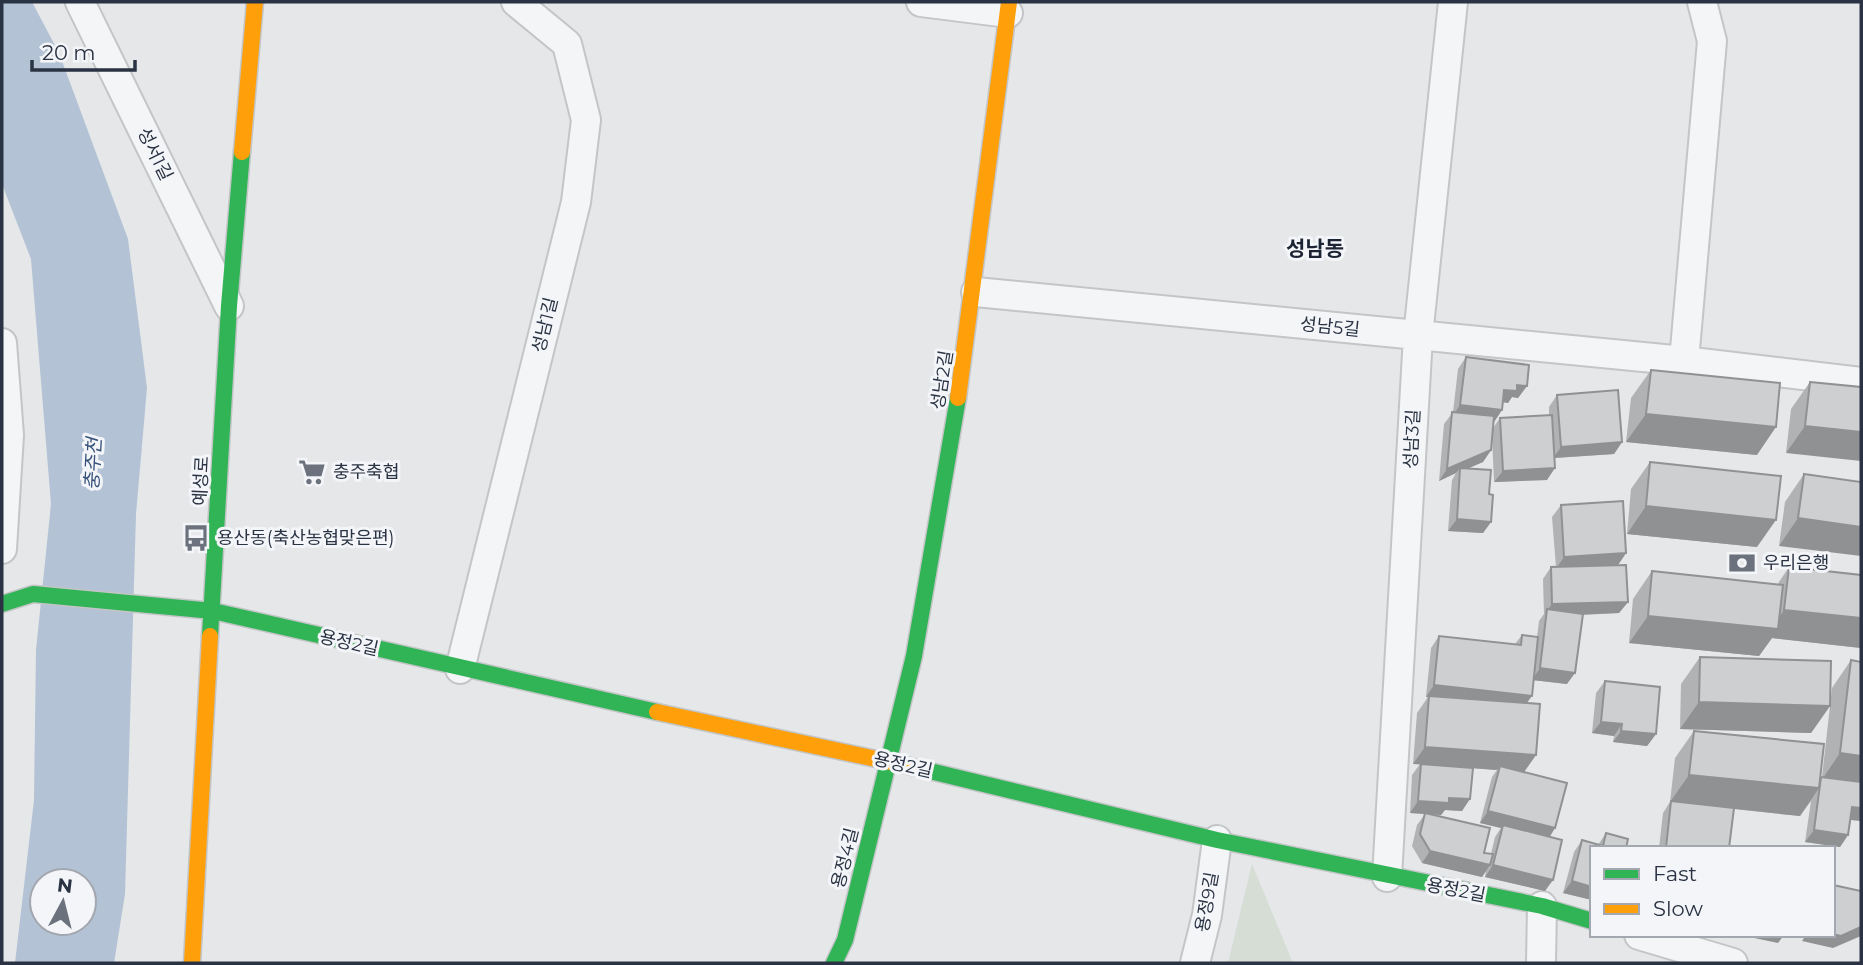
<svg xmlns="http://www.w3.org/2000/svg" width="1863" height="965" viewBox="0 0 1863 965" font-family="Montserrat,'Noto Sans KR',sans-serif">
<rect width="100%" height="100%" fill="#e5e7e9"/>
<!-- green -->
<path fill="#d5ddd5" d="M1252,864L1293,963H1228Z"/>
<!-- water -->
<path fill="#b3c2d4" fill-rule="evenodd" d="M2,2H32L59,53L128,239L147,388L136,514L125,894L114,963H15L34,800L36,650L51,504L31,259L2,184ZM42,881H84V923H42Z"/>
<g fill="none" stroke-linecap="round" stroke-linejoin="round">
<defs>
<path id="street" d="M80,2L229,306
M921,2L1008,13
M976,292L1684,361L1861,382
M2,343L9,435L2,549
M1684,361L1712,41L1702,2
M460,669L576,202L586,120L567,44L516,2
M1387,877L1418,336L1453,2
M1639,935L1733,963
M1195,963L1207,915L1217,840
M1541,963L1542,906"/>
<path id="fast" d="M2,604L33,594L213,611L657,712
M210,636L229,306L242,152
M909,766L1217,840L1542,906L1592,921
M834,963L845,940L914,656L958,398"/>
<path id="slow" d="M242,152L255,2
M958,398L1009,2
M657,712L909,766
M192,963L210,636"/>
</defs>
<!-- street casing -->
<use href="#street" stroke="#c3c5c7" stroke-width="32"/>
<!-- fast casing -->
<use href="#fast" stroke="#c3c5c7" stroke-width="19"/>
<!-- slow casing -->
<use href="#slow" stroke="#c3c5c7" stroke-width="19"/>
<!-- street -->
<use href="#street" stroke="#f4f5f6" stroke-width="28"/>
<!-- fast -->
<use href="#fast" stroke="#30b455" stroke-width="16"/>
<!-- slow -->
<use href="#slow" stroke="#ff9f0a" stroke-width="16"/>
</g>
<!-- wall -->
<path fill="#b0b2b4" fill-rule="evenodd" d="M1466,357L1527,386L1518,398L1512,397L1508,403L1503,402L1502,410L1494,422L1493,428L1500,418L1549,415V407L1557,395L1622,442L1614,454L1555,458L1547,480L1494,482L1492,437L1491,450L1483,462L1468,468L1489,494L1491,522L1483,533L1448,531L1452,480L1456,473L1439,481L1444,424L1453,412L1458,369Z
M1651,370L1757,455L1626,442L1631,398Z
M1810,382L1861,387L1786,453L1791,409Z
M1650,462L1757,547L1627,534L1631,489Z
M1804,474L1861,482L1779,546L1785,502Z
M1561,505L1626,553L1618,565L1628,602L1619,613L1583,615L1567,684L1533,680L1526,703L1536,755L1524,772L1555,828L1550,837L1545,891L1485,877L1486,871L1482,877L1422,863L1412,846L1417,825L1425,814L1410,813L1412,775L1420,764H1413L1417,713L1428,697H1426L1431,648L1439,636L1515,644L1522,635L1537,637L1539,621L1544,614L1543,579L1551,567H1556L1552,517ZM1473,768L1497,770L1492,777L1480,823L1501,828L1495,837L1491,854L1484,853L1426,814L1441,815L1445,810L1462,811Z
M1789,567L1861,575V648L1772,638L1759,656L1629,643L1633,599L1652,571L1777,585Z
M1700,657L1830,706L1811,733L1680,729L1681,684Z
M1851,660L1861,662V821L1851,820L1848,835L1840,847L1805,842L1811,801L1800,816L1734,809L1729,848H1659L1663,813L1670,802L1675,758L1694,731L1822,777L1832,688Z
M1605,681L1656,734L1647,746L1613,742L1614,736L1592,733L1596,693Z
M1606,833L1626,848H1592V900L1563,893L1574,852L1582,840L1598,845Z"/>
<!-- shaded-wall -->
<path fill="#909192" d="M1517,385L1527,386L1518,398L1512,397L1508,403L1496,401L1504,390Z
M1460,405L1502,410L1494,422L1452,417Z
M1646,414L1776,427L1757,455L1626,442Z
M1805,426L1861,432V461L1786,453Z
M1622,442L1614,454L1553,458L1561,447Z
M1491,450L1483,462L1460,472V468L1456,473L1439,481L1447,469Z
M1555,468L1547,480L1494,482L1503,471Z
M1646,506L1776,520L1757,547L1627,534Z
M1798,518L1861,527V556L1779,546Z
M1457,519L1491,522L1483,533L1448,531Z
M1626,553L1618,565L1556,569L1564,557Z
M1628,602L1619,613L1546,616L1547,611L1552,604Z
M1784,610L1861,618V648L1772,638L1759,656L1629,643L1648,616L1772,628Z
M1540,668L1575,673L1567,684L1532,680Z
M1434,685L1532,696L1523,708L1426,697Z
M1699,702L1830,706L1811,733L1680,729Z
M1601,722L1622,724L1614,736L1592,733Z
M1621,731L1656,734L1647,746L1613,742Z
M1425,747L1536,755L1524,772L1500,766L1497,770L1413,764Z
M1840,753L1861,756V786L1821,781Z
M1689,775L1819,788L1800,816L1670,802Z
M1449,798L1470,799L1462,811L1445,810L1441,815L1410,813L1418,801Z
M1852,807L1861,808V821L1844,819Z
M1488,811L1555,828L1547,840L1503,825L1501,828L1480,823Z
M1814,830L1848,835L1840,847L1805,842Z
M1430,851L1490,865L1482,877L1422,863Z
M1493,865L1553,880L1545,891L1485,877Z
M1572,881L1592,887V900L1563,893Z
M1861,927V936L1833,948L1802,941L1806,935H1833Z
M1740,935H1784L1778,943Z"/>
<!-- building -->
<path fill="#cdcfd1" stroke="#909192" stroke-width="2" d="M1466,357L1529,365L1527,386L1517,385V391L1504,390L1502,410L1460,405Z
M1651,370L1780,383L1776,427L1646,414Z
M1810,382L1861,387V432L1805,426Z
M1618,390L1622,442L1561,447L1557,395Z
M1452,412L1494,416L1491,450L1447,469Z
M1552,415L1555,468L1503,471L1500,418Z
M1650,462L1781,476L1776,520L1646,506Z
M1460,468L1491,470L1489,494L1493,495L1491,522L1457,519Z
M1804,474L1861,482V527L1798,518Z
M1623,501L1626,553L1564,557L1561,505Z
M1626,565L1628,602L1552,604L1551,567Z
M1789,567L1861,575V618L1784,610Z
M1652,571L1783,585L1778,629L1648,616Z
M1547,609L1583,614L1575,673L1540,668Z
M1522,635L1538,637L1532,696L1434,685L1439,636L1521,645Z
M1700,657L1831,661L1830,706L1699,702Z
M1851,660L1861,662V756L1840,753Z
M1605,681L1660,687L1656,734L1621,731L1622,724L1601,722Z
M1429,696L1540,704L1536,755L1425,747Z
M1694,731L1824,744L1819,788L1689,775Z
M1421,764L1473,768L1470,799L1449,798V803L1418,801Z
M1500,766L1567,783L1555,828L1488,811Z
M1821,777L1861,782V808L1852,807L1848,835L1814,830Z
M1671,801L1734,808L1729,848H1666Z
M1425,813L1490,828L1484,853L1493,854L1490,865L1430,851L1420,834Z
M1503,825L1562,840L1553,880L1493,865Z
M1606,833L1628,839L1626,848H1592V887L1572,881L1582,840L1603,846Z
M1833,885L1861,891V927L1841,936L1833,934Z"/>
<!-- icons -->
<defs>
<symbol id="supermarket-bare" viewBox="-9 -9 18 18"><path d="M-6-5.5h2.5l.6 2H6L4.5 2H-2.5L-4.4-4H-6ZM-1.5 3.2a1.3 1.3 0 1 0 .1 0ZM3 3.2a1.3 1.3 0 1 0 .1 0Z" fill="#6b727d" stroke="#f3f5f8" stroke-width="2.5" paint-order="stroke"/></symbol>
<symbol id="bus-bare" viewBox="-9 -9 18 18"><path d="M-5-6H5V4H4V6H2V4H-2V6H-4V4H-5ZM-3.5-4V0h7V-4ZM-3.5 1.2v1.5H-2V1.2ZM2 1.2v1.5H3.5V1.2Z" fill="#6b727d" stroke="#f3f5f8" stroke-width="2.5" paint-order="stroke"/></symbol>
<symbol id="bank-bare" viewBox="-9 -9 18 18"><path d="M-6-4H6V4H-6ZM0-2.3a2.3 2.3 0 1 0 0 4.6a2.3 2.3 0 1 0 0-4.6Z" fill="#6b727d" stroke="#f3f5f8" stroke-width="2.5" paint-order="stroke"/></symbol>
</defs>
<g fill-rule="evenodd">
<use href="#supermarket-bare" x="293" y="453" width="38" height="38"/>
<use href="#bus-bare" x="177" y="519" width="38" height="38"/>
<use href="#bank-bare" x="1723" y="544" width="38" height="38"/>
</g>
<g text-anchor="middle" dominant-baseline="central" stroke-width="6" stroke-linejoin="round" paint-order="stroke">
<!-- street labels -->
<g font-size="18" fill="#2a3343" stroke="#f3f5f8">
<text transform="translate(155 154) rotate(64)">성서1길</text>
<text transform="translate(545 325) rotate(-76)">성남1길</text>
<text transform="translate(1330 327) rotate(6)">성남5길</text>
<text transform="translate(942 380) rotate(-81)">성남2길</text>
<text transform="translate(1412 439) rotate(-87)">성남3길</text>
<text transform="translate(201 481) rotate(-87)">예성로</text>
<text transform="translate(349 643) rotate(13)">용정2길</text>
<text transform="translate(903 765) rotate(13)">용정2길</text>
<text transform="translate(845 858) rotate(-76)">용정4길</text>
<text transform="translate(1456 890) rotate(11)">용정2길</text>
<text transform="translate(1207 902) rotate(-80)">용정9길</text>
</g>
<!-- poi labels -->
<g font-size="18" fill="#2a3343" stroke="#f3f5f8" text-anchor="start">
<text x="333" y="472">충주축협</text>
<text x="217" y="538">용산동(축산농협맞은편)</text>
<text x="1763" y="563">우리은행</text>
</g>
<!-- water labels -->
<g font-size="19" font-style="italic" fill="#345078" stroke="#f3f5f8">
<text transform="translate(93 464) rotate(-87)">충주천</text>
</g>
<!-- quarter labels -->
<g font-size="21" font-weight="bold" fill="#1c2434" stroke="#f3f5f8">
<text x="1315" y="248">성남동</text>
</g>
</g>
<!-- border -->
<rect width="1863" height="965" fill="none" stroke="#2a3343" stroke-width="7"/>
<!-- legend -->
<rect x="1590" y="846" width="245" height="91" fill="#f3f5f8" stroke="#a3a7b0" stroke-width="2"/>
<rect x="1604" y="869" width="35" height="10" fill="#30b455" stroke="#a3a7b0" stroke-width="2"/>
<text x="1653" y="881" font-size="21" fill="#2a3343">Fast</text>
<rect x="1604" y="904" width="35" height="10" fill="#ff9f0a" stroke="#a3a7b0" stroke-width="2"/>
<text x="1653" y="916" font-size="21" fill="#2a3343">Slow</text>
<!-- north arrow -->
<g transform="translate(63 902) rotate(7)"><circle r="33" fill="#f3f5f8" stroke="#a3a7b0" stroke-width="2"/>
<path d="M0-5L12 26L0 18L-12 26Z" fill="#6b727d"/>
<text y="-10" font-size="19" font-weight="bold" text-anchor="middle" fill="#2a3343">N</text>
</g>
<!-- scale -->
<path d="M32 60v10h103v-10" fill="none" stroke="#2a3343" stroke-width="3.5"/>
<text x="42" y="60" font-size="21" fill="#2a3343" stroke="#f3f5f8" stroke-width="5" paint-order="stroke">20 m</text>
</svg>
